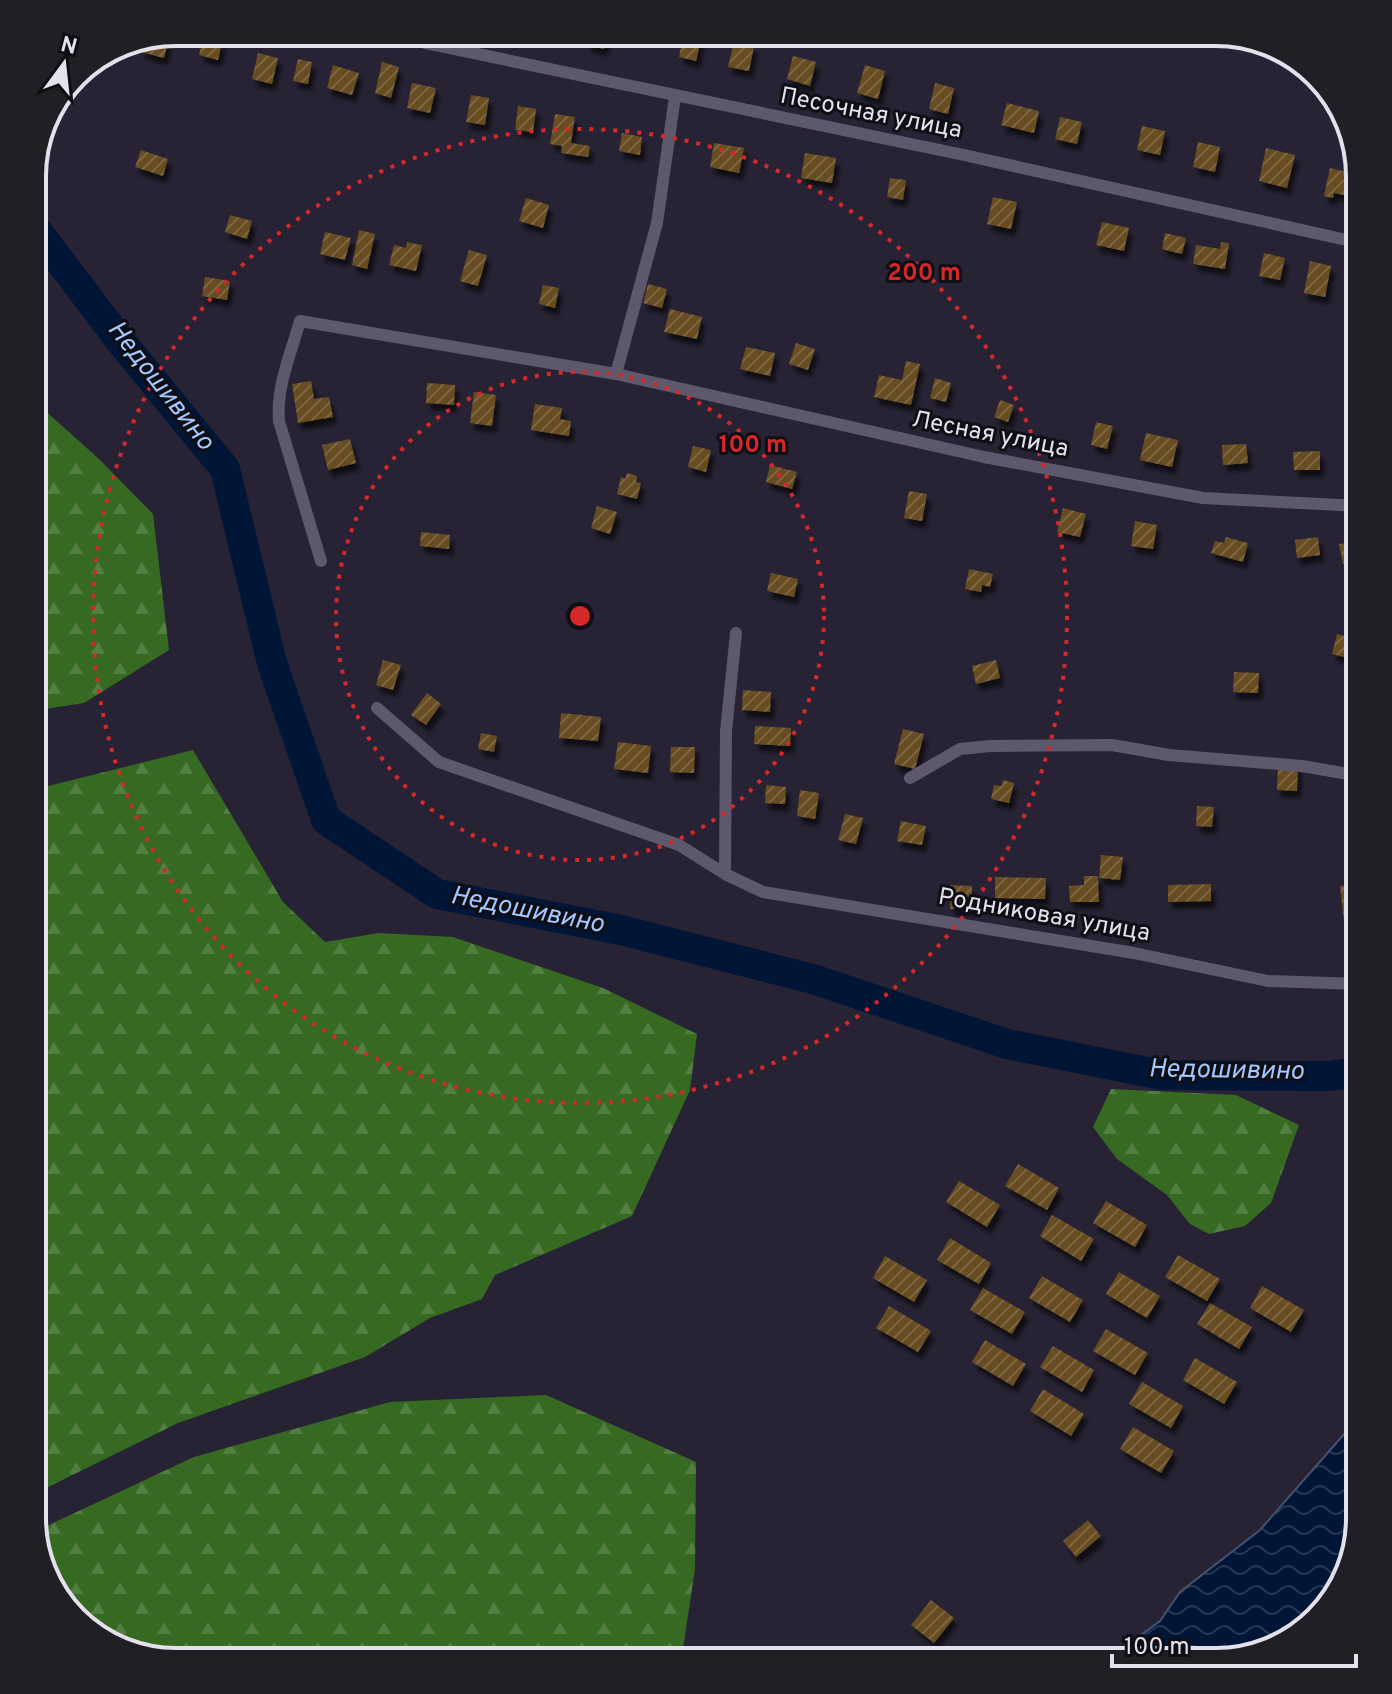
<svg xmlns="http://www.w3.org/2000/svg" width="1392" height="1694" viewBox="0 0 1392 1694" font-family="Overpass,sans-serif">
<defs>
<pattern id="forest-firs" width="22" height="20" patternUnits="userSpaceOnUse" patternTransform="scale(2)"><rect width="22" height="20" fill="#366922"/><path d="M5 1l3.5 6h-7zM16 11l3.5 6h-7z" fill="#537e42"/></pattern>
<pattern id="water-waves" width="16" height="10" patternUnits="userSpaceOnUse" patternTransform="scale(2)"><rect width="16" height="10" fill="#011536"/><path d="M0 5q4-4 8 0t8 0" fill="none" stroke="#263753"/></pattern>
<pattern id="building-hatch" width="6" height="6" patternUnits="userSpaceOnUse" patternTransform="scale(2)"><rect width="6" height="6" fill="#674d21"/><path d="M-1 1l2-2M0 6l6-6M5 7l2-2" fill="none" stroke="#7d6642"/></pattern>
<filter id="shadow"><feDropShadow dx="4" dy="7" stdDeviation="2" flood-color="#0009"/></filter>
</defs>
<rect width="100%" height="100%" fill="#282334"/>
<!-- forest -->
<path fill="url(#forest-firs)" d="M32,399L99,459L153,514L169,650L84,703L32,711Z
M193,750L283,902L325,942L379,933L453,937L603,988L697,1034L690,1090L632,1216L495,1275L482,1299L430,1318L365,1357L178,1423L32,1495V790Z
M1111,1089L1236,1095L1299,1125L1271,1203L1245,1226L1209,1234L1190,1224L1167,1195L1117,1159L1093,1127Z
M546,1395L696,1462L695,1569L681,1662H176L112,1647L57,1598L36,1531L194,1457L390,1402Z"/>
<!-- water -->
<path fill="url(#water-waves)" stroke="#45526d" stroke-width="2" d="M1360,1416V1518L1345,1582L1296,1637L1216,1662H1104L1160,1621L1180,1592L1260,1530Z"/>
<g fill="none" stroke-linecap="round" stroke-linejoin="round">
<!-- river -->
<path stroke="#011536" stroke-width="30" d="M32,224L119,339L225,469L272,663L326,820L437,894L621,930L813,979L1007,1044L1162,1075L1329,1076L1360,1072"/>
</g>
<!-- building -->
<path fill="url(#building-hatch)" filter="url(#shadow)" d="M590,32H608L604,49L587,45Z
M684,32H698L697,35L702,36L696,61L679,57Z
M170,34L164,58L141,52L143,44Z
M203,38L222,42L218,60L199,55Z
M734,42L754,46L749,71L728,67Z
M258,53L278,58L272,84L252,79Z
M793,56L816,62L810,86L787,79Z
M298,59L312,62L308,84L293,81Z
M382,62L399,67L391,98L375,93Z
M333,65L359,73L352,95L327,88Z
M865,65L885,71L878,99L857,93Z
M412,83L436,88L430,113L407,108Z
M935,83L954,88L948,114L929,109Z
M471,95L489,98L485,125L466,122Z
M1007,103L1039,111L1034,133L1001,125Z
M518,106L536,109L533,132L515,130Z
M555,114L575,117L571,143L590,146L588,157L561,153L562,146L550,144Z
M1060,117L1082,122L1077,144L1055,139Z
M1142,126L1165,131L1160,155L1137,150Z
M622,133L642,137L640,155L619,151Z
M1198,142L1220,147L1215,172L1193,167Z
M714,143L744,148L739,173L710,167Z
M1266,148L1295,155L1287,188L1259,181Z
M141,150L168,159L163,176L135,167Z
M805,153L836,158L832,183L801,178Z
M1330,168L1354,174L1349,196L1334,193L1333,198L1324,196Z
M890,178L906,180L903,200L887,197Z
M993,197L1017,202L1011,229L987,224Z
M526,198L549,205L543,228L519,221Z
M230,215L252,221L247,239L225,232Z
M1102,222L1129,228L1124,251L1096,245Z
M359,230L375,234L367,269L352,265Z
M325,232L351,238L345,260L320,254Z
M1165,233L1186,238L1182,254L1162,249Z
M407,242L422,245L416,271L389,265L394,245L406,248Z
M1221,242L1229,243L1225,269L1193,264L1196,245L1220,249Z
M469,250L487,255L478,286L460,281Z
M1264,253L1285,258L1280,280L1259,276Z
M1310,261L1331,266L1325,297L1304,293Z
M205,277L230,281L227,300L202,296Z
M648,284L667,289L662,308L643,303Z
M543,285L559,288L555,308L539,304Z
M670,309L702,317L697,339L664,332Z
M796,343L815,349L808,370L789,364Z
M746,347L775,353L770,376L740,369Z
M906,361L920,364L911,405L874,397L879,375L902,380Z
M935,378L951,383L946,402L930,398Z
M311,381L314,399L329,397L333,417L298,423L292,384Z
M427,383L455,385L454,405L426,403Z
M474,392L496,395L492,426L470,423Z
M1000,400L1014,405L1008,422L994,417Z
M535,404L562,408L560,419L571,421L569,436L531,430Z
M1096,422L1113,426L1107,449L1091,445Z
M1146,433L1178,440L1172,467L1140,460Z
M350,439L356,463L328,470L322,445Z
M1246,444L1248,463L1223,465L1222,445Z
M693,446L711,450L706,472L688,467Z
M1320,451V470H1294L1293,452Z
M770,465L797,472L792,489L766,482Z
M627,473L637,476L636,482L641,483L637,499L617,494L621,477L625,479Z
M909,491L927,494L922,521L904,518Z
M597,506L617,512L610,534L591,528Z
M1063,508L1086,514L1080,537L1057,532Z
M1135,521L1157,525L1153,549L1131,546Z
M421,532L450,535L449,549L420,546Z
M1226,537L1248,543L1243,562L1211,553L1215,541L1224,543Z
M1318,537L1320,555L1297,558L1295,540Z
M1360,541V561L1343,564L1339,544Z
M969,569L993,574L990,587L982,585L981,592L965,589Z
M771,573L798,579L794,597L767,591Z
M1337,634L1360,640V661L1332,654Z
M383,660L401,665L393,690L376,685Z
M996,660L1000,678L976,684L972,666Z
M1234,672L1259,673L1258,693L1233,692Z
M743,690L771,692L770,712L742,710Z
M427,693L441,704L426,725L411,715Z
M561,713L601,717L598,741L559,738Z
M755,726L791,728L790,746L754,744Z
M903,729L924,734L915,769L894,764Z
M481,733L497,736L494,752L478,749Z
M618,742L651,746L648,773L614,769Z
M671,747H695L694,773L670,772Z
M1278,765L1298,766L1297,791L1277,790Z
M1003,780L1014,783L1009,803L991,799L994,785L1002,786Z
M766,785L786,787L785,804L765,803Z
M800,790L819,793L815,819L797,816Z
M1197,806L1214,807L1212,827L1196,826Z
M845,814L863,818L856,844L838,840Z
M901,821L926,826L922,845L897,841Z
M1101,855L1123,857L1120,880L1099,878Z
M1084,876H1098L1099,902H1070L1069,886L1084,885Z
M995,877L1046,878L1045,899L995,898Z
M1211,884V901L1168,902V885Z
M1360,884V929L1345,931L1340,886Z
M950,885L972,886V909H950Z
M1018,1164L1059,1188L1047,1210L1005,1186Z
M959,1181L1000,1205L987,1227L946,1202Z
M1106,1201L1147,1225L1135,1247L1093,1223Z
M1052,1215L1094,1239L1081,1261L1040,1236Z
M950,1238L991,1263L979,1284L937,1260Z
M1178,1255L1220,1279L1207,1301L1165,1277Z
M885,1256L927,1280L914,1302L873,1278Z
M1119,1272L1160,1296L1147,1318L1106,1294Z
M1042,1276L1083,1300L1070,1322L1029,1298Z
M1262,1286L1304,1310L1291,1332L1250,1308Z
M983,1288L1025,1312L1012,1334L970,1310Z
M1210,1303L1252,1327L1239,1349L1197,1324Z
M889,1306L931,1331L918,1352L876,1328Z
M1106,1329L1148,1353L1135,1375L1093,1351Z
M985,1340L1026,1364L1013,1386L972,1362Z
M1053,1346L1094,1370L1082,1392L1040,1367Z
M1195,1358L1237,1382L1224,1404L1183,1380Z
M1142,1382L1183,1406L1171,1428L1129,1404Z
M1043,1389L1084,1414L1071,1436L1030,1411Z
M1133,1427L1174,1451L1161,1473L1120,1449Z
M1088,1520L1101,1536L1076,1557L1063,1541Z
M931,1600L954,1618L934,1643L911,1625Z"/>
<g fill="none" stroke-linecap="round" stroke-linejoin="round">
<!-- minor -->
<path stroke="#5e586c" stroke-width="12" d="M372,32L964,155L1360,243
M616,374L657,223L675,97
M321,561L279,421C276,387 291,353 300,321L616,374L984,457L1203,498L1360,506
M377,708L439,762L679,845L725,874L763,892L1134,953L1268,981L1360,984
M910,778L960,749L990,746L1112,745L1169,755L1302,766L1360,776
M725,874L726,731L736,633"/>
</g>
<!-- distance rings -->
<g fill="none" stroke="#d62828" stroke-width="4" stroke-dasharray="4 8">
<circle cx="580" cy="616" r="244"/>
<circle cx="580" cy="616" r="487"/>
</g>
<g text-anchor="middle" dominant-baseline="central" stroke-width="6" stroke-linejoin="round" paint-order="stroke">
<!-- street labels -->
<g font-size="24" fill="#e4e1ed" stroke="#100e15">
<text transform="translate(871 114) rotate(11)">Песочная улица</text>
<text transform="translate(990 435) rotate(11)">Лесная улица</text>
<text transform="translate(1044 916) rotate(10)">Родниковая улица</text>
</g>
<!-- water labels -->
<g font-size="26" font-style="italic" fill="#a2c8ff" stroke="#100e15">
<text transform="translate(160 386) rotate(52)">Недошивино</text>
<text transform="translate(527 911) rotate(11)">Недошивино</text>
<text transform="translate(1226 1071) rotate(1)">Недошивино</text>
</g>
</g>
<!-- crop -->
<path d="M0 0H1392V1694H0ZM176 46H1216A130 130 0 0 1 1346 176V1518A130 130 0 0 1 1216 1648H176A130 130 0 0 1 46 1518V176A130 130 0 0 1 176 46Z" fill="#211f26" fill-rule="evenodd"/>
<path fill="none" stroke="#e4e1ed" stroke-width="4" d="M176 46H1216A130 130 0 0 1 1346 176V1518A130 130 0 0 1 1216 1648H176A130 130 0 0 1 46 1518V176A130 130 0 0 1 176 46Z"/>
<circle cx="580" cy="616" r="12" fill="#d62828" stroke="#100e15" stroke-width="4"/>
<g font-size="24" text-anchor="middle" font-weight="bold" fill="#d62828" stroke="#100e15" stroke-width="6" stroke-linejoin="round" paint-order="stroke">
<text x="924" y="280">200 m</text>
<text x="753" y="452">100 m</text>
</g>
<!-- north arrow -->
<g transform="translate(64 64) rotate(15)" stroke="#100e15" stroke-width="6" paint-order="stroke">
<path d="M0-6L14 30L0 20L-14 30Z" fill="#e4e1ed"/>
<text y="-12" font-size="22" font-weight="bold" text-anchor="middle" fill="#e4e1ed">N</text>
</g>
<!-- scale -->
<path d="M1112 1654v12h244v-12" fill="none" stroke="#e4e1ed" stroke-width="4"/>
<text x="1124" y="1654" font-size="24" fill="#e4e1ed" stroke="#100e15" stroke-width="6" paint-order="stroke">100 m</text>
</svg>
